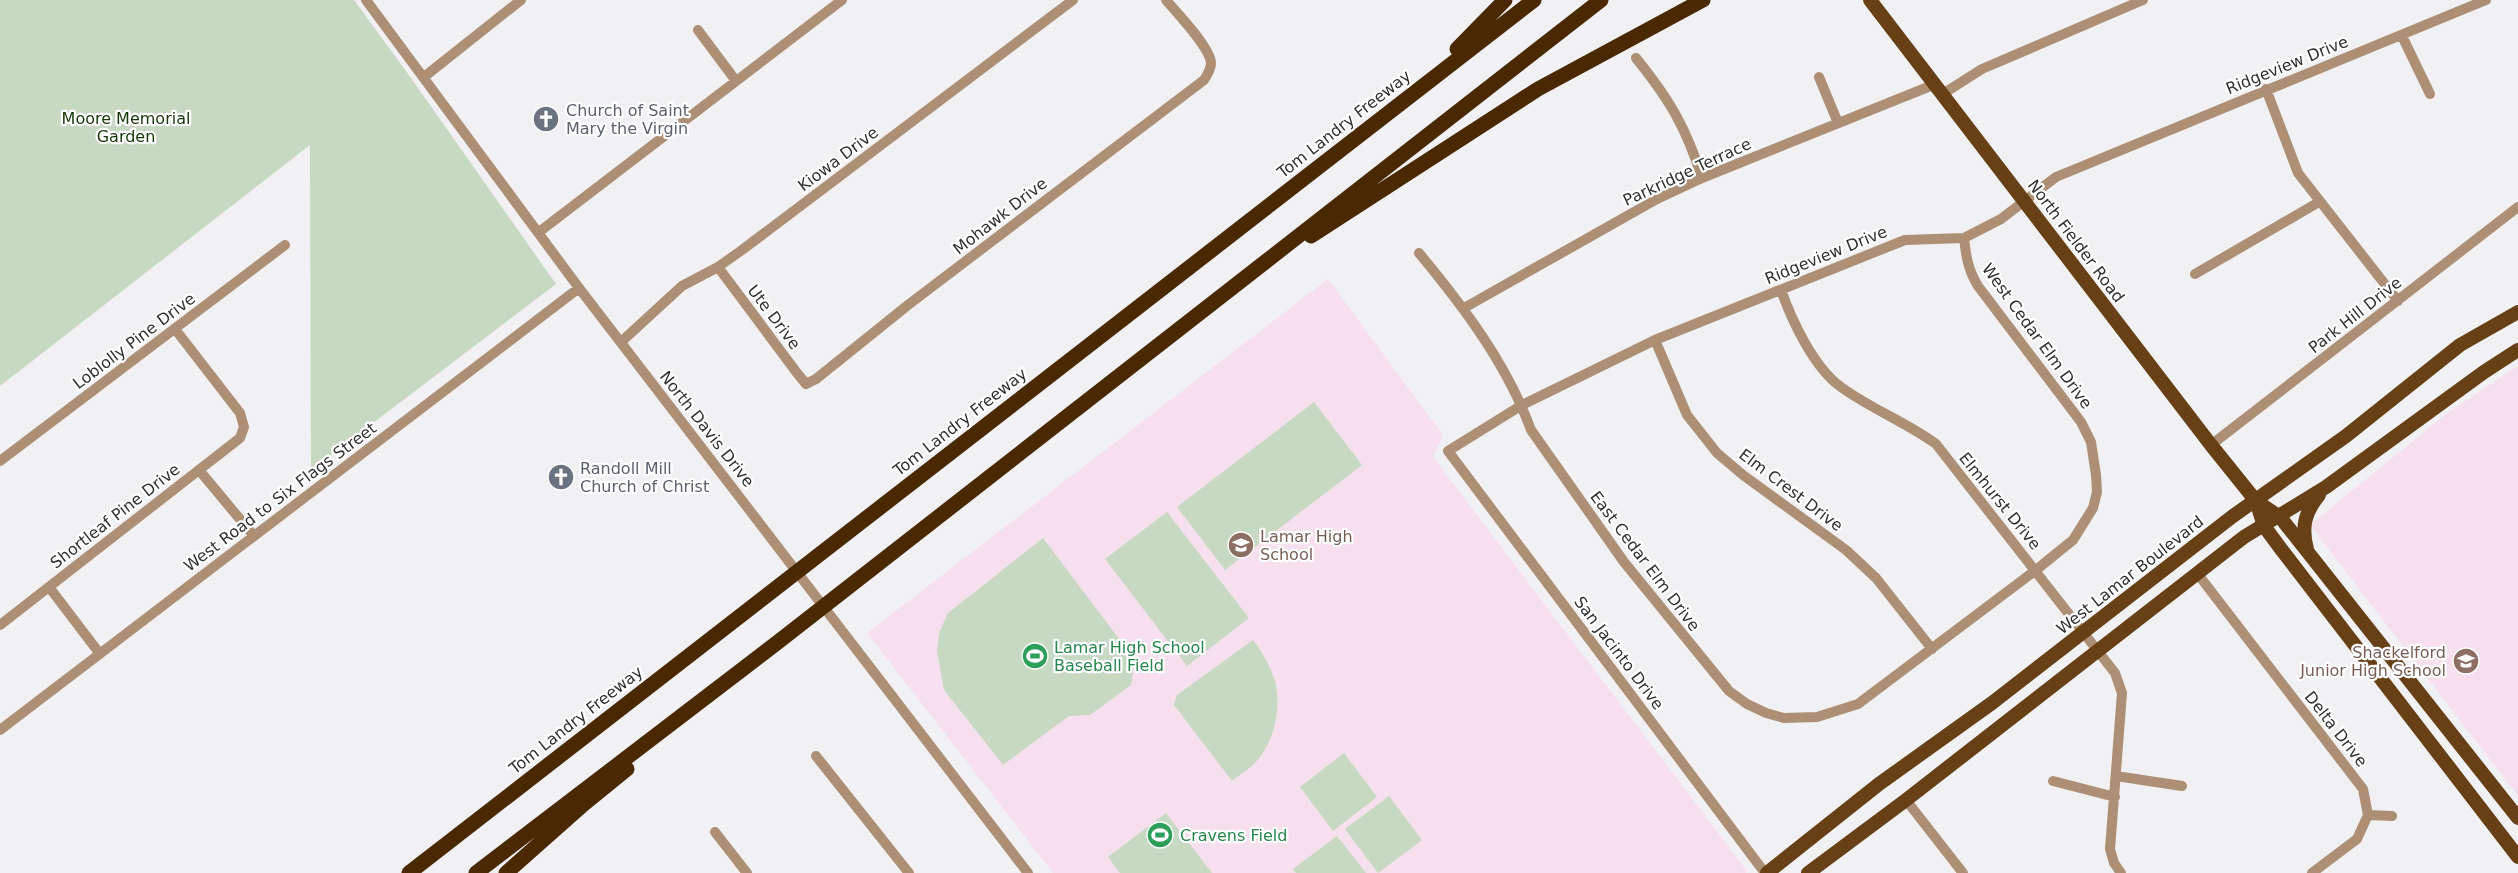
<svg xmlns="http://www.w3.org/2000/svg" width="2518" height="873" viewBox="0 0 2518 873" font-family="'DejaVu Sans',sans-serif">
<rect width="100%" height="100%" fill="#f1f1f3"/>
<!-- education -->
<path fill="#f6e0ee" d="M1328,279L1443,435L1433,457L1747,871L1745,873H1053L867,633Z
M2518,366V796L2310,525L2446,414Z"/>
<!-- green -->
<path fill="#c7d8c3" d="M0,0H354L406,71L556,284L311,470L310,145L0,386Z
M1314,402L1362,465L1225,570L1177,507Z
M1167,512L1249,618L1187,666L1105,559Z
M1043,538L1135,660L1131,685L1090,715L1069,716L1003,765L944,690L937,651L939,634L947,614Z
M1253,640C1262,652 1271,667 1275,681C1282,708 1274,744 1254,764C1248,770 1239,775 1232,781L1174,705L1177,695Z
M1344,753L1377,797L1333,831L1300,787Z
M1389,796L1422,840L1378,873L1345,829Z
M1166,813L1212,873H1120L1108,857Z
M1337,836L1366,873H1296L1293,869Z"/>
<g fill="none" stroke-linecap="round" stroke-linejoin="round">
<!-- minor -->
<path stroke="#ac8f74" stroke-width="10" d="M366,0L579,288L1028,873
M698,30L736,81
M2402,36L2430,94
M1636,58C1669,99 1686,127 1702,178
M424,77L521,0
M1819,77L1838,123
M2266,89L2298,173L2398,301
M1941,95L1982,69L2143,0
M539,232L842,0
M1419,253C1463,306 1507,364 1531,430L1624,562L1729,691L1747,704L1766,713L1784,718L1817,717L1858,704L2036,570L2073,540L2093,508L2097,492L2096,475L2091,442L2081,422L1978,286C1968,270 1966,256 1964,238
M718,267L797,373L806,384L816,379L908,305L1204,80C1207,75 1211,70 1211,63C1210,47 1177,13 1166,0
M2195,274L2319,202
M1781,290C1792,321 1814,368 1841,387C1871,409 1906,422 1936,444L2115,673L2122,693L2110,849L2114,863L2121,873
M1464,308L1657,199L1702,178L1933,85
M1655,340L1687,415L1717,453L1743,475L1846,550L1876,578L1932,649
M621,342L682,286L718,267L742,250L1073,0
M2211,445L2518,207
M0,461L285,245
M199,470L254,536
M2197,573L2363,789L2368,815L2357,839L2312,873
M49,587L100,654
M0,625L240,438L244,427L240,413L175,329
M0,730L579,288
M816,756L909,873
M2116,776L2182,786
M2053,781L2115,797
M1906,800L1963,873
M2368,815L2392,816
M715,832L747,873
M1765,873L1448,451L1522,405L1655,340L1905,240L1964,238L2001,219L2056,177L2486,0"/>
<!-- major -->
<path stroke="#674016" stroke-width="14" d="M1870,0L2211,445L2256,501L2280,517L2518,818
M2256,501L2264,526L2281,549L2518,857
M2307,549C2301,527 2305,512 2319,495
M1767,873L1879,784L1992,703L2233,516L2346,436L2460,345L2518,312
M1808,873L1906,800L2244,537L2326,487L2484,372L2518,350"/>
<!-- highway -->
<path stroke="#492802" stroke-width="15" d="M1457,49L1505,0
M1311,236L1538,89L1703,0
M409,873L1534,0
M476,873L778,642L1601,0
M506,873L584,804L627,769"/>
</g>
<!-- icons -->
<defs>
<symbol id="church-disc" viewBox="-11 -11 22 22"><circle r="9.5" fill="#6b7280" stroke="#fff"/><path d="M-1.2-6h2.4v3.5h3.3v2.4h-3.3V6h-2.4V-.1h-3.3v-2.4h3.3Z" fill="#fff"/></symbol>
<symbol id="school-disc" viewBox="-11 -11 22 22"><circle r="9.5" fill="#8d6e63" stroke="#fff"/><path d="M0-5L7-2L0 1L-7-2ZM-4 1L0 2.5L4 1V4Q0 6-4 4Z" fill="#fff"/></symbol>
<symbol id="stadium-disc" viewBox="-11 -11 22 22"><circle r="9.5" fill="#2e9e5b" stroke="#fff"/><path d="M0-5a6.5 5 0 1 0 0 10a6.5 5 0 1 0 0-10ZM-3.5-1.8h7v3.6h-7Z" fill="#fff"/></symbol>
</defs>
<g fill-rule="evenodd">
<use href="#church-disc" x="531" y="104" width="30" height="30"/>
<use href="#church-disc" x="546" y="462" width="30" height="30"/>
<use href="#school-disc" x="1226" y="530" width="30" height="30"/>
<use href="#stadium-disc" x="1020" y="641" width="30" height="30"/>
<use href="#school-disc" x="2451" y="646" width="30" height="30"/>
<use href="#stadium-disc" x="1145" y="820" width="30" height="30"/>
</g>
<g text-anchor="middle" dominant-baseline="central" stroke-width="4.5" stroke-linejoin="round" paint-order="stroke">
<!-- street labels -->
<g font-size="16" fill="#2f3030" stroke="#fff">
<text transform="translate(2287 65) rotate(-22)">Ridgeview Drive</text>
<text transform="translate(1344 124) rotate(-38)">Tom Landry Freeway</text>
<text transform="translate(838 159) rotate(-37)">Kiowa Drive</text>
<text transform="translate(1687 172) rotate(-25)">Parkridge Terrace</text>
<text transform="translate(1000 216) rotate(-38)">Mohawk Drive</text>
<text transform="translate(2076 241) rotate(53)">North Fielder Road</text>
<text transform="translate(1826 255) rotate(-22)">Ridgeview Drive</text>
<text transform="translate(2355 315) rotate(-38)">Park Hill Drive</text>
<text transform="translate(774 317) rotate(53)">Ute Drive</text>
<text transform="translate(2037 336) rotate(54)">West Cedar Elm Drive</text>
<text transform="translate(134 341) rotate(-37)">Loblolly Pine Drive</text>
<text transform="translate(960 422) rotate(-38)">Tom Landry Freeway</text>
<text transform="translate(707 429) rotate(52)">North Davis Drive</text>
<text transform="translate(1791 490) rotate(37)">Elm Crest Drive</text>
<text transform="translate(280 497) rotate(-37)">West Road to Six Flags Street</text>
<text transform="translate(2000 501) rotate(51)">Elmhurst Drive</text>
<text transform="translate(115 516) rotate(-38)">Shortleaf Pine Drive</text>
<text transform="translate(1645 561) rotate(53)">East Cedar Elm Drive</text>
<text transform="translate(2130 575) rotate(-38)">West Lamar Boulevard</text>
<text transform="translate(1619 653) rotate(53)">San Jacinto Drive</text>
<text transform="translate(576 720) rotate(-38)">Tom Landry Freeway</text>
<text transform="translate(2336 729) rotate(52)">Delta Drive</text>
</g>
<!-- worship labels -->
<g font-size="16" fill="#5b616d" stroke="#fff" text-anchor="start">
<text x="566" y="110">Church of Saint<tspan x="566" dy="18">Mary the Virgin</tspan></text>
<text x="580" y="468">Randoll Mill<tspan x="580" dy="18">Church of Christ</tspan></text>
</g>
<!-- park labels -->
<g font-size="16" fill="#143706" stroke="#fff">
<text x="126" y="118">Moore Memorial<tspan x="126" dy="18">Garden</tspan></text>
</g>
<!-- education labels -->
<g font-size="16" fill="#785e54" stroke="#fff" text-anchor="start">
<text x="1260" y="536">Lamar High<tspan x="1260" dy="18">School</tspan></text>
<text x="2446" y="652" text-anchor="end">Shackelford<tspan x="2446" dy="18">Junior High School</tspan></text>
</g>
<!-- leisure labels -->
<g font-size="16" fill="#27864d" stroke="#fff" text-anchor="start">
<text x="1054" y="647">Lamar High School<tspan x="1054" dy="18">Baseball Field</tspan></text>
<text x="1180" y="835">Cravens Field</text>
</g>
</g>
</svg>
